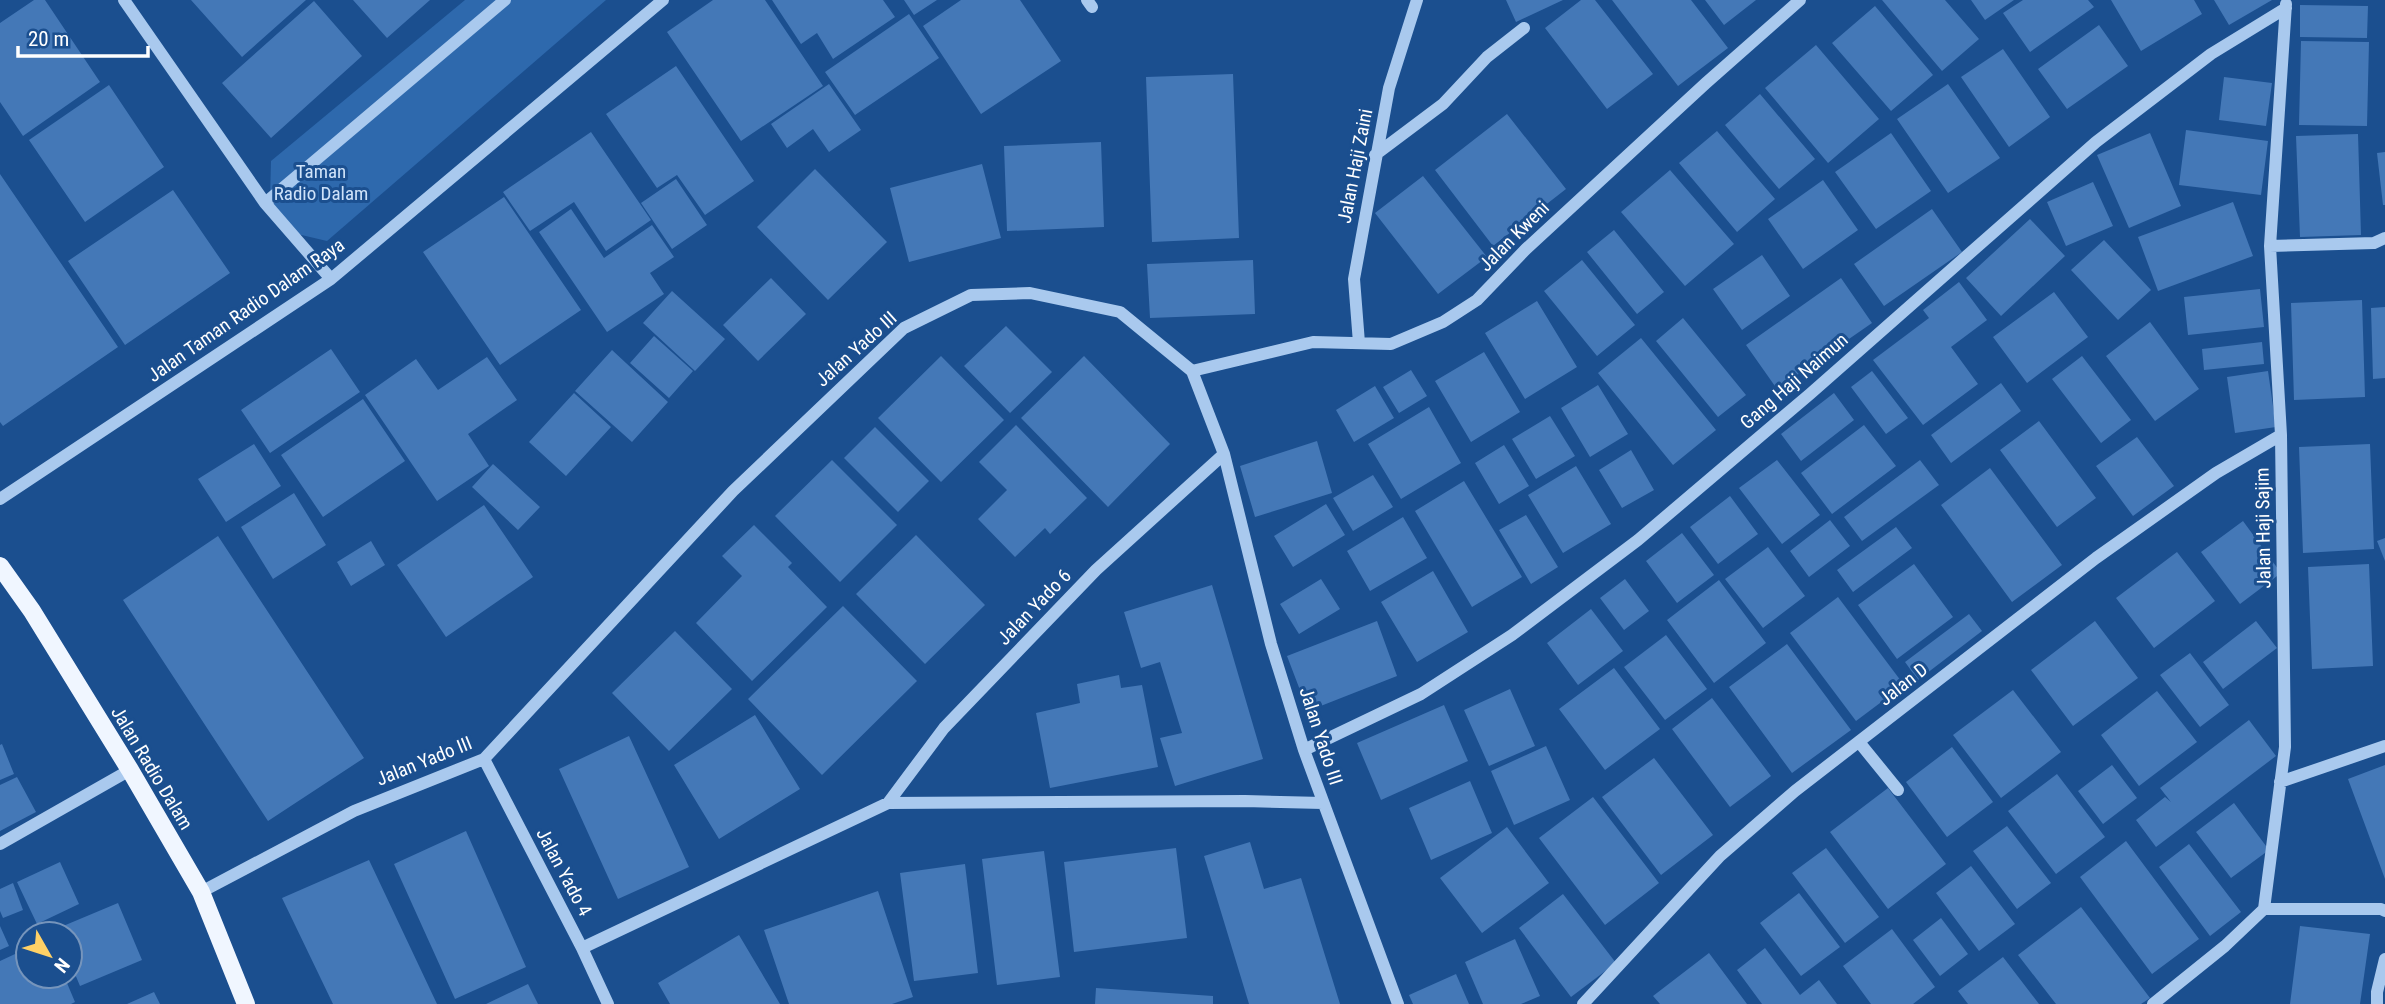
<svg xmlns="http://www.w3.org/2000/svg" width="2385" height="1004" viewBox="0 0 2385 1004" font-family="'Roboto Condensed',sans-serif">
<rect width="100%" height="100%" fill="#1b4f8f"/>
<!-- green -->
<path fill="#2e69ad" d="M465,0H606L327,241L293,233L270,200L271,161Z"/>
<!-- building -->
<path fill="#4478b7" d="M34,0H45L100,82L23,136L0,102V23Z
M191,0H306L242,57Z
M353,0H430L387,38Z
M713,0H765L823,86L741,141L667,32Z
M772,0H883L895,17L833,59L817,33L801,44Z
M904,0H937L914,15Z
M961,0H1020L1061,61L981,114L923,26Z
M1506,0H1563L1516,22Z
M1581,0H1595L1653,74L1607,109L1545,28Z
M1612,0H1691L1728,48L1678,86Z
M1705,0H1756L1724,25Z
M1882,0H1945L1979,39L1942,71Z
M1971,0H2014L1985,20Z
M2023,0H2088L2094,7L2030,52L2003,13Z
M2111,0H2194L2202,14L2141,51Z
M2214,0H2272L2229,25Z
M314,1L362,56L271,138L222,83Z
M2300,5L2368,6L2367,38L2300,37Z
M1875,6L1933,75L1891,111L1832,43Z
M909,14L939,58L855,115L825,72Z
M2099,25L2128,66L2067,109L2038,69Z
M2301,41L2369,42L2367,126L2299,125Z
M1816,45L1879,119L1828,163L1765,88Z
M2003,49L2050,117L2009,147L1961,77Z
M676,66L754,181L705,215L677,175L657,188L606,114Z
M1233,74L1239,238L1152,242L1146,77Z
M2224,77L2272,83L2266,126L2219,120Z
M829,84L861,130L829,152L813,129L787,148L771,124Z
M1948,84L2000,158L1948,193L1897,119Z
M109,85L164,167L85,222L29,140Z
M1760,94L1815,159L1779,189L1725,125Z
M1507,114L1566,189L1493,246L1435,170Z
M2186,130L2268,141L2261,195L2179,185Z
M1717,131L1775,199L1737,232L1679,163Z
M591,132L651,220L606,251L574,202L530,231L503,192Z
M1891,133L1931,191L1876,229L1835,172Z
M2150,133L2181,206L2129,228L2097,155Z
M2358,134L2361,235L2300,237L2296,136Z
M1101,142L1104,227L1007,231L1004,146Z
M2385,152V205H2383L2377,153Z
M982,164L1001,238L909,262L890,188Z
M815,169L887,242L828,300L757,227Z
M1670,170L1734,244L1685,286L1621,212Z
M0,174L118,347L3,426L0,422Z
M1423,176L1487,257L1438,294L1375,213Z
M676,179L707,225L672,249L641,203Z
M1823,180L1858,230L1803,269L1768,219Z
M2093,182L2113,226L2066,246L2047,202Z
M173,190L230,273L125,345L68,261Z
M504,197L581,310L500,365L423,252Z
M2233,202L2253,256L2158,291L2138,237Z
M571,209L604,258L652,225L674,257L650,273L664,294L607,332L539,232Z
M1932,209L1962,252L1884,306L1854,264Z
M2030,219L2065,256L2001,316L1966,278Z
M1614,230L1664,292L1637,314L1587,252Z
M2104,240L2151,290L2118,320L2071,270Z
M1762,255L1790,296L1742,330L1713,289Z
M1253,260L1255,314L1150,318L1147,264Z
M1582,260L1635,325L1597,356L1544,291Z
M771,278L806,314L758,361L723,325Z
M1841,278L1872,323L1777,389L1746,345Z
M1959,282L1987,320L1951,347L1978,384L1923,425L1873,360L1929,318L1923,310Z
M2260,289L2264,327L2188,335L2184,297Z
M672,291L725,339L695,371L643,323Z
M2054,292L2088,337L2027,383L1993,337Z
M2362,300L2365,397L2294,400L2291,303Z
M1537,301L1577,367L1525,399L1485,333Z
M2385,307V378L2373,379L2371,308Z
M1683,318L1746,395L1718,417L1656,341Z
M2150,322L2199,389L2155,421L2106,356Z
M1006,326L1052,372L1010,413L964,366Z
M654,336L693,371L669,398L630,363Z
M1641,338L1716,430L1673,465L1598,373Z
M2262,342L2264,364L2204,370L2202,349Z
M331,349L360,392L270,453L241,410Z
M612,350L668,402L632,442L575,391Z
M1484,352L1520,412L1471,442L1435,381Z
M941,356L1004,420L941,482L878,418Z
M1084,356L1170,444L1108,507L1021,418Z
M2082,356L2131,420L2101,443L2052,379Z
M487,357L517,400L468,434L489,466L437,501L365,395L416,359L438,390Z
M1411,370L1427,396L1399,413L1383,387Z
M1872,371L1908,418L1886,434L1851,387Z
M2268,371L2276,427L2235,433L2227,377Z
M2001,383L2021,411L1951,463L1931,435Z
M1598,385L1628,434L1590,457L1561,408Z
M1375,386L1394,418L1354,442L1336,410Z
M574,393L611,427L566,476L529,442Z
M1834,393L1854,420L1801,461L1781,434Z
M363,399L405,461L323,517L281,455Z
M1429,407L1461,463L1401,499L1368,444Z
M1550,416L1575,456L1536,479L1512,439Z
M2039,421L2096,498L2057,527L2000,450Z
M1016,425L1087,498L1050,534L1045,528L1015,557L978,519L1007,490L979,462Z
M1864,425L1896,466L1832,514L1801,473Z
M875,427L929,481L898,512L844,458Z
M2137,437L2174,486L2133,516L2096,466Z
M1317,441L1332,493L1255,517L1240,466Z
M254,444L281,486L226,522L198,479Z
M2370,444L2374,549L2303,553L2299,447Z
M1504,445L1529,486L1499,504L1475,463Z
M1631,450L1654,490L1622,508L1599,470Z
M832,460L897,525L840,582L775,516Z
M1777,460L1820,515L1782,544L1739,488Z
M1920,460L1939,485L1862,541L1844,517Z
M493,464L540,507L518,530L472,487Z
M1576,466L1611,524L1563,553L1528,495Z
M1990,468L2062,565L2012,602L1941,505Z
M1373,475L1393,507L1353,531L1333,498Z
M1464,481L1522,577L1472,607L1415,511Z
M294,493L326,545L273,579L241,527Z
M1730,496L1758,534L1718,564L1690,527Z
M1326,504L1345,535L1293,567L1274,536Z
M484,505L533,577L446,637L397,565Z
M1526,515L1558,567L1531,584L1499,530Z
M1403,517L1427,558L1370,591L1347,551Z
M1830,520L1850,546L1809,577L1790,551Z
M2243,521L2281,573L2240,604L2201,552Z
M754,525L792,563L788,567L827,607L752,681L696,623L742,576L722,556Z
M1896,527L1912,548L1853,592L1837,570Z
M1682,533L1714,575L1677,603L1646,561Z
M916,535L985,605L925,664L856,594Z
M218,536L364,758L268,821L123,600Z
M2385,538V561L2377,541Z
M371,541L385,565L351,586L337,562Z
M1768,547L1805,596L1763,628L1725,579Z
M2177,552L2215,601L2154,648L2116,598Z
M1914,564L1953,617L1897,659L1858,605Z
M2369,564L2373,666L2312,669L2308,567Z
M1433,571L1468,632L1417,662L1381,602Z
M1321,579L1340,609L1299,634L1280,604Z
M1625,579L1649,611L1624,630L1600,598Z
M1719,580L1766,643L1714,683L1667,620Z
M1212,585L1263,759L1175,786L1160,738L1182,733L1160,662L1141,668L1124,612Z
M1838,597L1904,685L1856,721L1790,633Z
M843,606L917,681L822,775L748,699Z
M1591,609L1623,651L1578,685L1547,643Z
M1969,614L1982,631L1918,680L1905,662Z
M1377,621L1397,676L1308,711L1287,656Z
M2095,621L2138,678L2073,726L2031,670Z
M2256,621L2277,648L2223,689L2203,662Z
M675,631L732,689L669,751L612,693Z
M1666,635L1707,689L1665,720L1624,667Z
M1787,644L1851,730L1792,773L1729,687Z
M2190,653L2229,705L2200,727L2160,675Z
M1614,668L1660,729L1605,770L1559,709Z
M1119,675L1121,688L1142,685L1158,767L1050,788L1036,713L1080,703L1077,684Z
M1510,689L1535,746L1489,766L1464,710Z
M2013,690L2061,752L2001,798L1953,735Z
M2157,691L2197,742L2139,786L2101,735Z
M1712,698L1771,776L1730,807L1672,729Z
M1444,705L1468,761L1381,800L1357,743Z
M755,715L800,789L719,839L674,765Z
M2249,720L2276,756L2156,847L2136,820L2165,797L2171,802L2160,788Z
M629,736L689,867L618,899L559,769Z
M2,744L14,774L0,780V745Z
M1546,746L1570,800L1514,825L1491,771Z
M1952,747L1993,802L1947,837L1906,782Z
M1654,758L1713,835L1661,875L1602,797Z
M2112,765L2137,798L2103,824L2078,791Z
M2385,765V879L2348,779Z
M2057,774L2105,837L2056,874L2008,811Z
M17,777L36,812L0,831V785Z
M1470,781L1492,833L1431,860L1409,808Z
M1888,788L1946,864L1888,909L1830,832Z
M1593,797L1659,883L1605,925L1539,838Z
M2234,803L2269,850L2231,878L2196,832Z
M2007,826L2051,883L2017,909L1973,851Z
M1507,827L1549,883L1482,933L1440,878Z
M466,831L526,967L455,999L394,864Z
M2126,841L2199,939L2152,974L2080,877Z
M1250,842L1264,889L1301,878L1340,1004H1249L1204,856Z
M2189,844L2241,912L2210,936L2159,867Z
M1176,848L1187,938L1074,952L1064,862Z
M1826,848L1879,917L1845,943L1792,873Z
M1044,851L1060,977L997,985L982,859Z
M369,860L437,1004H333L282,898Z
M60,862L79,904L37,924L17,882Z
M965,864L978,973L914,981L900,873Z
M1971,866L2015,924L1979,951L1936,893Z
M13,883L23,910L3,918L0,911V889Z
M878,891L913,997L892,1004H789L764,930Z
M1799,893L1840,947L1801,976L1760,923Z
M1563,894L1616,963L1571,997L1519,928Z
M118,903L142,960L80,986L70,962V934H58L56,929Z
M2081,907L2150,998L2141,1004H2056L2018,955Z
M1941,918L1968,954L1940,976L1913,940Z
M0,926L9,946L0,950Z
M2300,926L2370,934L2360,1004H2290Z
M1892,929L1935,987L1913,1004H1871L1843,966Z
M739,935L780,1004H670L658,983Z
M1515,939L1540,996L1521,1004H1483L1465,962Z
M28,948V976H64L75,1002L71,1004H0V961Z
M1765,948L1800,995L1819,980L1837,1004H1762L1737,970Z
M1709,953L1747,1004H1660L1653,996Z
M2003,957L2039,1004H1968L1958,991Z
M1456,974L1469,1004H1413L1409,995Z
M528,984L538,1004H486Z
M1096,988L1213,996V1004H1095Z
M154,992L160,1004H127Z"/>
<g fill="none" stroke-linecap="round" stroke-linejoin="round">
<!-- minor -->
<path stroke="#a9c9ee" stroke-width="12" d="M124,0L265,203L331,279
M1087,0L1092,7
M1375,155L1443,104L1487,57L1524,28
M265,203L505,0
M2270,246L2374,243L2385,238
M1359,343L1354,279L1389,88L1417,0
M1192,371L1313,342L1391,344L1443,322L1477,300L1526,249L1706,83L1800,0
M0,499L331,279L663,0
M1859,742L1898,790
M1304,750L1421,694L1512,635L1638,540L1810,394L2096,142L2211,54L2286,8
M484,759L582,948L608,1004
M2280,782L2385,746
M888,803L944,728L1096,570L1224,454
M0,844L130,770
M201,892L354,811L484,759L733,491L904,328L971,295L1030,293L1120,312L1192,371L1224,454L1271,644L1304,750L1398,1004
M2264,909H2381L2385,911
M582,948L888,803L1245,801L1323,803
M1583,1004L1720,856L1795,791L2096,558L2216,473L2281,435
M2153,1004L2225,946L2264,909L2285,747L2281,435L2270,246L2286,4
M2377,1004V992L2385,959"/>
<!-- major -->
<path stroke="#f0f6ff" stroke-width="18" d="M0,566L32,611L130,770L201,892L246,1004"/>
</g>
<g text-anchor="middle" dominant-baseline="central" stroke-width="6" stroke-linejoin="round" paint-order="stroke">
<!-- street labels -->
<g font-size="19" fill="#fff" stroke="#1b4f8f">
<text transform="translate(1355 166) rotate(-79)">Jalan Haji Zaini</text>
<text transform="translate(1514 236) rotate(-45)">Jalan Kweni</text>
<text transform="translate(246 310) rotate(-35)">Jalan Taman Radio Dalam Raya</text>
<text transform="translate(856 349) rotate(-42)">Jalan Yado III</text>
<text transform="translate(1794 381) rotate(-41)">Gang Haji Naimun</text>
<text transform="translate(2263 528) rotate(-91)">Jalan Haji Sajim</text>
<text transform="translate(1034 607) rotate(-46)">Jalan Yado 6</text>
<text transform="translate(1903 684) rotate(-38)">Jalan D</text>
<text transform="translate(1321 736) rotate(72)">Jalan Yado III</text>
<text transform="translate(424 761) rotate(-22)">Jalan Yado III</text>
<text transform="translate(152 768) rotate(59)">Jalan Radio Dalam</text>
<text transform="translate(564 872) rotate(62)">Jalan Yado 4</text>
</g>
<!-- park labels -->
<g font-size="19" fill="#cfe3fa" stroke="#1b4f8f">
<text x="321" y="171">Taman<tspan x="321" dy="22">Radio Dalam</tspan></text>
</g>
</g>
<!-- north arrow -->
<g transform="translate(49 955) rotate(129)"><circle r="33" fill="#1b4f8f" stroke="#7695bc" stroke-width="2"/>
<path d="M0-5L12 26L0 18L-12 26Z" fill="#ffd166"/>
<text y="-10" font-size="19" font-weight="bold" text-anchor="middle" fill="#ffffff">N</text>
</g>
<!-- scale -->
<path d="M18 46v10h130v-10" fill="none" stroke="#ffffff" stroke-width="3.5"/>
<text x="28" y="46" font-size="21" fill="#ffffff" stroke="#1b4f8f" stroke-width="5" paint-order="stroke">20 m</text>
</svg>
